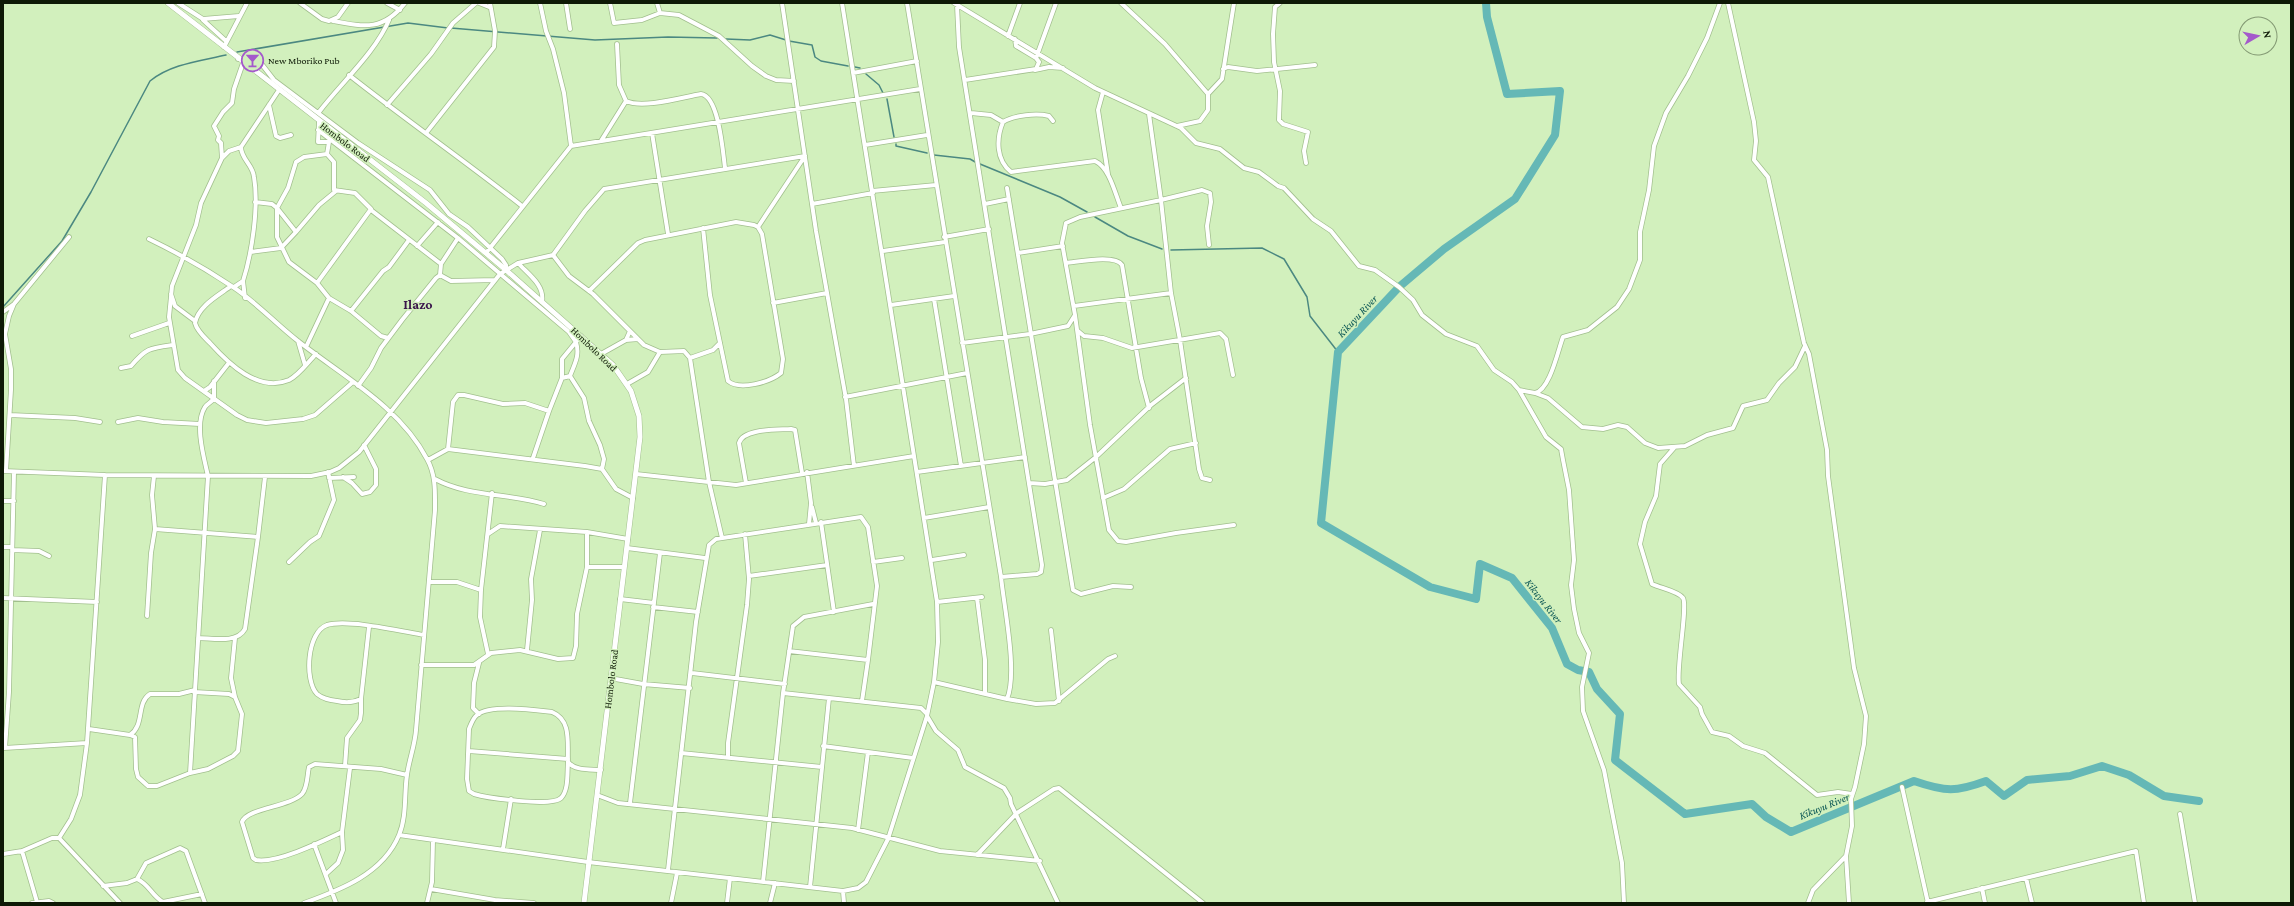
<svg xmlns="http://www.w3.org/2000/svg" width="2294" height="906" viewBox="0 0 2294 906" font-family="'Crimson Pro',serif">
<rect width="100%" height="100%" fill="#d2f0bd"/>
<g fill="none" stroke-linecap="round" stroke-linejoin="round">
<!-- stream -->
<path stroke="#4b8881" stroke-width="1.5" d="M451,28L595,40L668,37L717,38
M726,39L750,40L770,35L786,40
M789,41L812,45L815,57L821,61L848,66
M237,52L408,23L448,28
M855,67L860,68
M866,74L879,85L883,93
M887,99L894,137
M896,144V146L927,153
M934,155L970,159L977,163
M980,164L1060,197L1087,212
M1095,217L1128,236L1162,249
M1171,250L1262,248L1284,259L1307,297L1310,316L1338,352
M3,307L62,241L91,192L150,81C171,64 200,61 226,55"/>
<!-- river -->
<path stroke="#65b8b6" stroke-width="8" d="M1486,3L1487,17L1507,94L1560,91L1555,135L1515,199L1444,249L1399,287L1338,352L1321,523L1430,587L1476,599L1480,564L1512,578L1552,628L1567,664L1578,670L1589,672L1597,689L1620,714L1615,760L1685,814L1752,804L1766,817L1791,832L1914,781C1946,792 1956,792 1986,781L2004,796L2027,780L2070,776L2102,766L2129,775L2164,796L2199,801"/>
<defs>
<path id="minor" d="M178,3L203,19L239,16
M300,3L322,19L329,21L338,17L348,3
M387,3L400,10
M479,3L489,7
M540,3L546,31L553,49L564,93L571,146
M566,3L570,29
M610,3L614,23L642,20L660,13L679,15L719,36L752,66L766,76L776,80L794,81
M657,3L660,13
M782,3L816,231L846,399L854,466
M907,3L1001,577C1004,607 1018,673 1007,699L934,682
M954,3L1095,88L1181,128L1196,143L1220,149L1244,168L1259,172L1278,186L1284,188L1313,219L1331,231L1359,266L1375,270L1399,287L1413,300L1422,315L1446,334L1477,346L1494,370L1512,382L1519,390L1535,393C1550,390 1558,350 1563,337L1588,330L1617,307L1629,289L1640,260V232L1649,190L1654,146L1666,113L1688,76L1707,38L1720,3
M1121,3L1165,44L1208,94
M1280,3L1275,7L1273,34L1274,62L1280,91L1279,120L1283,124L1308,132L1304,151L1306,163
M1728,3L1754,122L1756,141L1754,160L1768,177L1804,343L1809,354L1827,450L1828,476L1854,668L1866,716L1864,744L1855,787L1851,799L1852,826L1846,856L1849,903
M957,5L959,47L1042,565L1041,572L1037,574L1001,577
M203,20L226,41
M333,21C365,27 383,31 405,3
M1008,36L1020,3
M1015,39L1016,46L1036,58
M617,44L619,85L626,101C643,109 683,97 701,94C719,96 723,153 725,168
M224,47L247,3
M238,59H253L260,62L274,80L358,143L430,190L449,214L468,227L502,259L506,265V270
M1223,69L1228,67L1257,71L1315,65
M1035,70L1049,67L1063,68
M853,73L917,61
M349,75C406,120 465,161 522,206
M965,80L1036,69L1039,62L1036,58L1056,3
M1103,92L1098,110L1108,174
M269,105L276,136L280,138L291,135
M387,105L431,54L453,23L476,3
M319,112C341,83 375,53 389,20
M971,113L991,115L1003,122C996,139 996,160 1011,172L1095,161C1110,168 1115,194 1121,208
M1003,122C1014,115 1037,113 1049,116L1053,121
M1177,126L1200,121L1208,110V94L1222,79L1234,3
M318,130L458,238L569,332L576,342L562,359V378
M426,133L494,47L495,31L490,3
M652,133L668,234
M601,141L626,101
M865,145L927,135
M241,147L229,151L222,158L201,203L196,225L172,286L169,317L178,370L185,378L237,415L247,420L266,423L303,419L315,415L353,382
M222,158L221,143L218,140L219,136L214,126L223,112L232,103L234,89L243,63
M1007,188L1073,590L1081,594L1113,586L1131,587
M872,191L936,185
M255,202L272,204L277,208V237L289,262L317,283L329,298L351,311L381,336L388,338
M812,204L873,193
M985,204L1009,199
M371,210L441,264L440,275
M758,227L805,156
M296,232L319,205L336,191
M944,237L989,229
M149,239C178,253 206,269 233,287C256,302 276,324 298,341C344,377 400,407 427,459C436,475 435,492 435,510C429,583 422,657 416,730C415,745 409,760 407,775C404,794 407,816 399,835C383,874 340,890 304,903
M1209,245L1207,226L1211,202L1210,193L1202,190L1161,200L1171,293L1180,340L1199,469L1202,478L1210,480
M417,246L438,222
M883,251L945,242
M251,252L281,248L296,232L277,208L288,188L296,162L304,157L327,154
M486,253L571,146L920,89
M1018,253L1063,246
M553,255L569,276L593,294L644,345L660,352L684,351L690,358L709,482L722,538
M518,263C528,274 545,285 542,302
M1066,263C1078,262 1115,254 1122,265L1141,378L1149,408
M441,264L458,238
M243,281L245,298
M317,283L371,209L355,193L334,190V162L327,154L329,142H318L319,122
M231,286C219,295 198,306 195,323C197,331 204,337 210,343C228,363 258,393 289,380C299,375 308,362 316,354
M234,287L243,281C252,253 259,206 254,177C253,165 241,159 241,147L279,90
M589,291L638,243L645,240L736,222L754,225L758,227L762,234L783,359L781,373C770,382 740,391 728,381L710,295L703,228
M171,294L175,306L195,321
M934,299L961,466
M773,303L827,293
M891,305L954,296
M1074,306L1171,293
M351,311L383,271L389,267L409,240
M3,312L14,304L69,237
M1075,315L1090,425L1109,530L1118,541L1126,542L1176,533L1234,525
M1078,331L1084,336L1103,338L1132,348L1220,333L1226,339L1233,375
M132,336L169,323
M626,340L638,339
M298,341L305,365
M962,343L1030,334L1068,326L1075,315L1062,243L1066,223L1080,217L1161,200L1149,114
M306,347L329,298
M601,354L626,340L630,331
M690,358L713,350L720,343
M121,368L131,366C146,348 150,348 173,345
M570,376L584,398L589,421L600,445L604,459L602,469
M627,384L648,372L660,352
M358,386L371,368L381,348L402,320L436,278L440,275L451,281L495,280
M1519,390L1546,437L1561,449L1563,460L1569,490L1574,560L1571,585L1574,609L1579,633L1589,653L1582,687L1583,711L1604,770L1609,796L1622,863L1624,903
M204,391L210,387L228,364
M1535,393L1548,398L1582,427L1603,429L1618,425L1627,427L1645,443L1658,448L1685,446L1707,435L1733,428L1743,406L1767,400L1779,383L1795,367L1805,346
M845,397L967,373
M10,415L75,418L100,422
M118,422L138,418L163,422L200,424
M1674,448L1660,464L1656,496L1645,522L1640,544L1652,584C1660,588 1678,591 1683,598C1688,606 1676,668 1679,684L1700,707L1702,714L1712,732L1729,736L1743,746L1765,753L1817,795L1838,792L1852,794
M448,449L453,402L458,395H464L503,404L525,403L549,411L562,378L570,376C575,363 580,355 576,342L581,336
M533,458L549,411
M428,460L448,449L585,466L602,469L616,489L633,498
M3,471L105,475L311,476L330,472L339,468L359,452L500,274L518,263L553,255L585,211L604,189L805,156
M6,471L11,390V369L5,334L9,316L14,304
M807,472L811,503L809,524
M917,472L1025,457
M636,474L736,485L914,456L842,3
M343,477L352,483L362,494L370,492L376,485V469L364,445
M329,478L354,477
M435,479C468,497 509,493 544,504
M746,483L739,443C743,428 779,430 791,429L795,430L802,473
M1029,483L1045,484L1067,480L1096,457L1151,405L1186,378
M1103,498L1124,489L1170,449L1196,443
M3,501H14
M812,507L816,523
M924,518L989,507
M821,522L834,612
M155,529L258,537
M488,534L500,526L587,532L628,539
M3,547H11
M627,548L705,558
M12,550L39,551L49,556
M932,560L964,555
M289,562L310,542L319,536L334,500L328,472
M873,562L902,558
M587,567H624
M749,576L827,565
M429,582H457L481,590
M3,598L97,602
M977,598L985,660V694
M620,599L654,603
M937,602L982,597
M653,607L698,612
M147,616L151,553L155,529L152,495L154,476
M1051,630L1059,701
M198,638C212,638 237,644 245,629L258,537L265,477
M235,638L231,678L235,697
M527,650L532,600L531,579L540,530
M789,651L868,660L862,701
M488,654L480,617L481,590L492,493
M421,665H474L491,653L520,650L558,659L573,658L576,646L577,614L587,567V532
M692,673L785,684
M610,678L643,684L690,688
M783,693L921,708L927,714
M361,699C353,703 346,703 337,701C330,700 323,699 317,694C304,680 307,632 327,625C348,619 400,631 424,635
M1007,699L1036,704L1055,703L1108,659L1115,656
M479,714L473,708L474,683L479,663
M927,716L936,731L958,750L965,767L1004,788L1010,798L1011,804L1058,903
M89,729L130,735C145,725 136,703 150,694H179L195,690
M130,735L135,737L136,769L138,777L148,786H157L190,773L208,769L233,756L238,751L242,714L235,697L229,694L194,692
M823,746L913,758
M4,748L87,743
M5,748L9,692L14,472
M469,751L568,759
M681,753L822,767
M728,757V743L747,605L749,579L745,534
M568,762C567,772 569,790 561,798C552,807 487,798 474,794L469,791L467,779L469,729C471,724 473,718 477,715C490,704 534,710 552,712C572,720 567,744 568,762C575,771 591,769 601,770
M345,766L347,738L360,720L361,713V699L369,627
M190,773L208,476C204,458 194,424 205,407C207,404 211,402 214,399V381
M1902,787L1928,903
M597,795L618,803L852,828L940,851L1040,861
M630,803L660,553
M2180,814L2195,903
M858,830L868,752
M342,832C323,841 276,864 256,860L253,858L242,822C247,808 290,807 302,794C308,787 307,775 309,767L315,764L381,769L407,775
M399,835L588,862L843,891L858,888L866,882L888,839L927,716L934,682L938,642L937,602L914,456
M59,838L71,819L80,795L87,743L105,475
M314,844L336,903
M503,849L511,799
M22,851L37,902
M3,854L22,851L52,838H59L120,903
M977,855L1017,813L1054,789L1059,788L1203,903
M668,870L696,622L709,545L716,539L861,517L868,527L877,586L868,660
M326,874L338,863L343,850L342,832L350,768
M2026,878L2032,903
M137,879C149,884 152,896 163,902L202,894
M763,882L783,693L793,626L804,617L873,604
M103,886L127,883L137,879L146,863L180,848L186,851L205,903
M810,887L829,698
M1982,888L1985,903
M431,889L495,900L534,903
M843,891L844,903
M1927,902L2136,851L2144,903
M32,903L49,901L53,903
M427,903L432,882L433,840
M671,903L677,873
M727,903L730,878
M770,903L775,883
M1808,903L1813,890L1846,856"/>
<path id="tertiary" d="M168,3L426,203L506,270L613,365L631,391L639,416L640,437L584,903"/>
</defs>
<!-- minor casing -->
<use href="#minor" stroke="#a2bf8e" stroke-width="5.5"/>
<!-- tertiary casing -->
<use href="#tertiary" stroke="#a2bf8e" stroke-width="6"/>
<!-- minor -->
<use href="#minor" stroke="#fff" stroke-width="4"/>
<!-- tertiary -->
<use href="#tertiary" stroke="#fff" stroke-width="5"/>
</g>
<!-- icons -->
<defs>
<symbol id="bar-ring" viewBox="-11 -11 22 22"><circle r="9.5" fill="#d2f0bd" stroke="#a459cb" stroke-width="1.5"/><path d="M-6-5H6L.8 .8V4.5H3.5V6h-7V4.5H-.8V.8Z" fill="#a459cb"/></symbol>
</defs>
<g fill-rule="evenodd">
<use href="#bar-ring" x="240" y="48" width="25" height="25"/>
</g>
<g text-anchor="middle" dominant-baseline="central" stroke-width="3" stroke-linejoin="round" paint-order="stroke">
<!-- poi labels -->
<g font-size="10" fill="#0e1906" stroke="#d2f0bd" text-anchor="start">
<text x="268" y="60">New Mboriko Pub</text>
</g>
<!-- street labels -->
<g font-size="10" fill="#0e1906" stroke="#d2f0bd">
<text transform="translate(345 142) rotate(37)">Hombolo Road</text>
<text transform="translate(594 349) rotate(44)">Hombolo Road</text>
<text transform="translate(611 679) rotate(-83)">Hombolo Road</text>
</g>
<!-- water labels -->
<g font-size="11" font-style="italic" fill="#095554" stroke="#d2f0bd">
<text transform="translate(1357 316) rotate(-47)">Kikuyu River</text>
<text transform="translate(1544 601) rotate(52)">Kikuyu River</text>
<text transform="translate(1824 806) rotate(-22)">Kikuyu River</text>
</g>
<!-- district labels -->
<g font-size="14" font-weight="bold" fill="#3a154b" stroke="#d2f0bd">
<text x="418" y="304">Ilazo</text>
</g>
</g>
<!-- border -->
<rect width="2294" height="906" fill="none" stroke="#0e1906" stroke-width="8"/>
<!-- north arrow -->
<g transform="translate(2258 36) rotate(81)"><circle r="19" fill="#d2f0bd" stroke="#849a74"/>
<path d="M0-3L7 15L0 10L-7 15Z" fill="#a459cb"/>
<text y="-6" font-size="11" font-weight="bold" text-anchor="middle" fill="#0e1906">N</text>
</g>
</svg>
